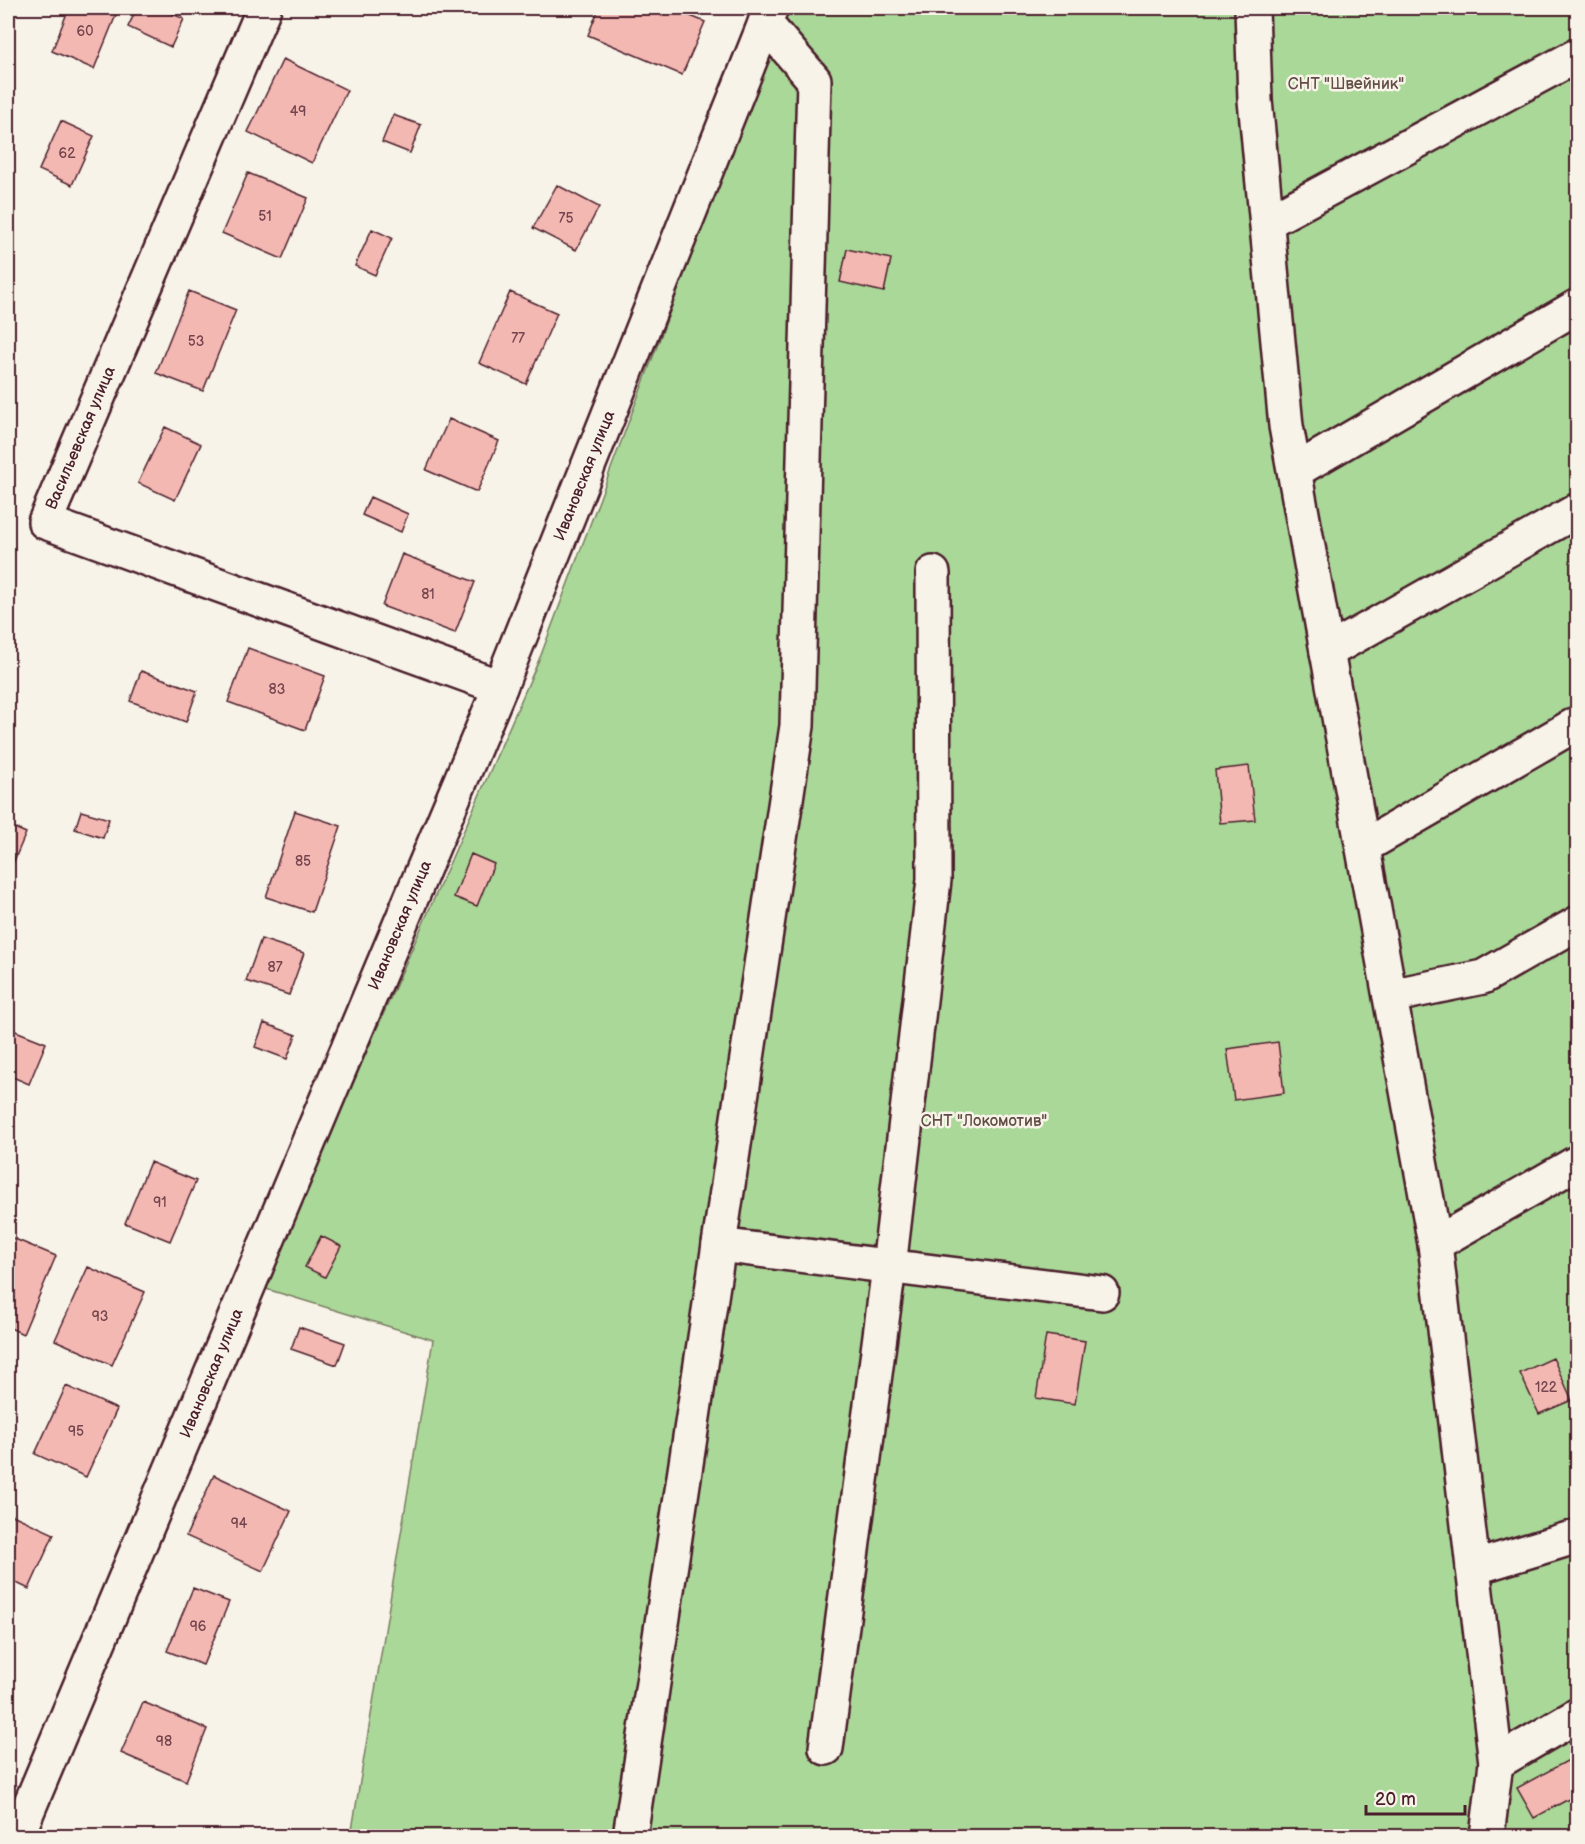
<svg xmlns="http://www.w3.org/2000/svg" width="1585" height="1844" viewBox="0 0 1585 1844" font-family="'Balsamiq Sans',sans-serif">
<rect width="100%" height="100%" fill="#f7f3e8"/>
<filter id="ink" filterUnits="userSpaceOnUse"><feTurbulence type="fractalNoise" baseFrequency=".0167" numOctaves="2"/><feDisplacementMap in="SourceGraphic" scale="12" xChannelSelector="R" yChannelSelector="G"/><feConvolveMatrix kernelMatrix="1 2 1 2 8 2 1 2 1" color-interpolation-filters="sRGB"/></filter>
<g filter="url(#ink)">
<!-- green -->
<path fill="#aad898" stroke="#7a7c62" stroke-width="1.5" d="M784,8H1577V1836H351L433,1340L263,1288L541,655Z"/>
<!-- building -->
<path fill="#f4b8b3" stroke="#4a1f2b" stroke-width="1.5" d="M69,8H110L118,10L94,69L52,51Z
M137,8H160L184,19L171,47L128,27Z
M599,8H671L705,22L682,75L588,35Z
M283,59L347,90L312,163L248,132Z
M393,115L421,125L410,153L382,142Z
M61,121L94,136L72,185L39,170Z
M248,173L308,198L282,259L222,233Z
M557,185L599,207L576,250L533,228Z
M372,229L392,238L375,275L355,266Z
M847,249L891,259L884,292L840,282Z
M189,291L236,310L203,391L156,373Z
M510,292L557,313L526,384L479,363Z
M449,419L499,441L477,492L426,470Z
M165,427L201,444L175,500L138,483Z
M370,497L408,514L401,532L362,515Z
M402,554L475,582L455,633L382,606Z
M248,648L325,676L305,730L228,702Z
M141,671L197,691L186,722L130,701Z
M1249,766L1255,820L1220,823L1215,770Z
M81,811L109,819L103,838L75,829Z
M295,811L341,826L312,912L266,897Z
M8,825L26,833L8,875Z
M471,854L494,864L477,906L454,897Z
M261,939L304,953L289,995L246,981Z
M264,1023L296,1035L287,1059L255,1047Z
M8,1028L46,1043L29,1084L8,1075Z
M1278,1042L1284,1093L1234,1100L1227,1049Z
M150,1162L196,1181L170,1241L125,1223Z
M321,1236L341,1246L325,1277L305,1267Z
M10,1237L56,1256L23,1334L8,1327V1243Z
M88,1267L145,1292L112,1365L55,1340Z
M299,1327L345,1343L337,1365L291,1349Z
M1046,1335L1085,1341L1075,1404L1036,1398Z
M1553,1358L1572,1400L1539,1414L1520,1373Z
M66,1386L117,1409L86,1477L35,1454Z
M214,1475L291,1511L263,1571L186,1536Z
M8,1513L54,1534L29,1589L8,1579Z
M193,1588L229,1602L203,1665L167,1651Z
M143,1702L207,1729L186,1781L121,1753Z
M1578,1755V1794L1534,1818L1517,1788Z"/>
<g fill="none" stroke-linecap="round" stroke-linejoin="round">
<defs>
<g id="minor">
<path d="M264,8L45,522L500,687"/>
<path d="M1252,8L1255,100L1286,426L1435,1244L1496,1763L1487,1836"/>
<path d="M1267,222L1578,55"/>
<path d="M1295,471L1578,306"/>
<path d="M1327,652L1578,510"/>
<path d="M1363,847L1578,723"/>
<path d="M1390,996L1483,977L1578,923"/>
<path d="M1435,1244L1578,1162"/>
<path d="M719,1245L1102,1293"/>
<path d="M1473,1568L1578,1536"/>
<path d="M826,1748L889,1267L934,880L933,573"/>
<path d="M1496,1763L1578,1715"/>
<path id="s1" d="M17,1836L500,687L771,8"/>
<path d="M630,1836L797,726L814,80L765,23"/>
</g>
</defs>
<!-- minor casing -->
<use href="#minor" stroke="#4a1f2b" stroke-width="38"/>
<!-- minor -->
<use href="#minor" stroke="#f7f3e8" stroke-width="33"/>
</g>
</g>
<g text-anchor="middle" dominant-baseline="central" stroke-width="5" stroke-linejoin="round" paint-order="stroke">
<!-- number labels -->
<g font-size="14" fill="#74454d">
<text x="85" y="31">60</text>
<text x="298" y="111">49</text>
<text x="67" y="153">62</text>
<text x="265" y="216">51</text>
<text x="566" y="218">75</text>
<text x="518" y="338">77</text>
<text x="196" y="341">53</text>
<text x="428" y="594">81</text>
<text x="277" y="689">83</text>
<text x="303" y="861">85</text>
<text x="275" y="967">87</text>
<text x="160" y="1202">91</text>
<text x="100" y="1316">93</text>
<text x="1546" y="1387">122</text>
<text x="76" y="1431">95</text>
<text x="239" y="1523">94</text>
<text x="198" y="1626">96</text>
<text x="164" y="1741">98</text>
</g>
<!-- park labels -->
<g font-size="16" fill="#624d46" stroke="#f7f3e8">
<text x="1346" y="84">СНТ "Швейник"</text>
<text x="984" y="1121">СНТ "Локомотив"</text>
</g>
<!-- street labels -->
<g font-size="16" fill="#4a1f2b" stroke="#f7f3e8">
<text transform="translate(81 438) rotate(-67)">Васильевская улица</text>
<text stroke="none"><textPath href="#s1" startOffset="1474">Ивановская улица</textPath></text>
<text stroke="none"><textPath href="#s1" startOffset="988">Ивановская улица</textPath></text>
<text stroke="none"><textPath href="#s1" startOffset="502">Ивановская улица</textPath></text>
</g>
</g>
<!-- margin -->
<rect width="1585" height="1844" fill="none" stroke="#f7f3e8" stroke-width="30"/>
<rect x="15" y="15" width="1555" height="1814" fill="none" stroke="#4a1f2b" stroke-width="2" filter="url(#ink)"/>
<!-- scale -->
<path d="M1366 1805v9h99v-9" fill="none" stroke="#4a1f2b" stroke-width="3"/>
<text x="1375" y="1805" font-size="18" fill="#4a1f2b" stroke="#f7f3e8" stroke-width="4.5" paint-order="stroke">20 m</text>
</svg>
